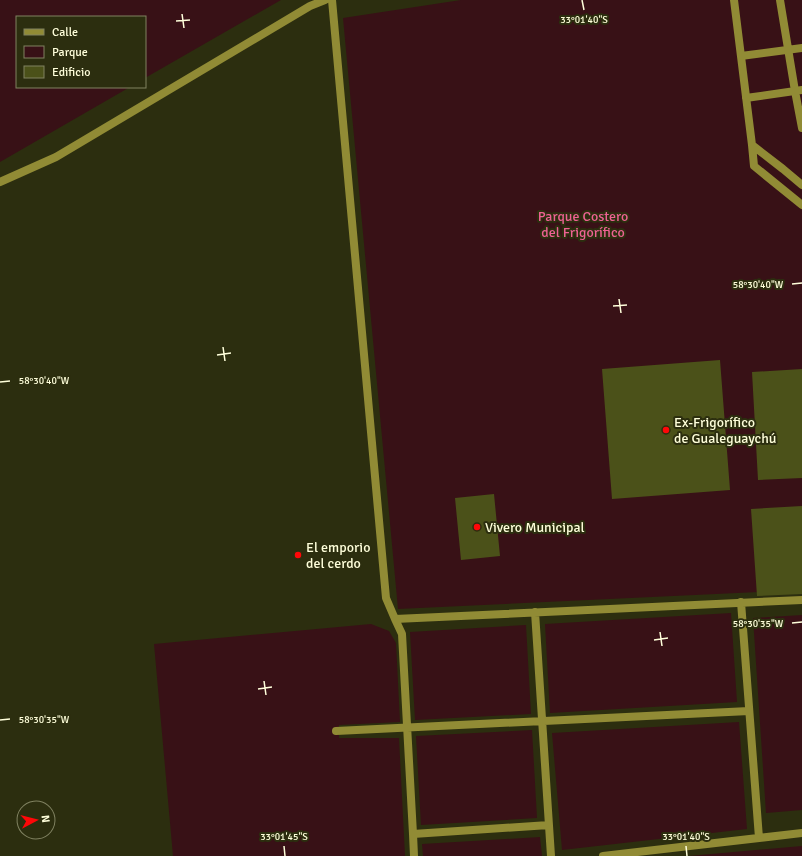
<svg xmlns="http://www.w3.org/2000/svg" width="802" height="856" viewBox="0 0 802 856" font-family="Signika,sans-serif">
<rect width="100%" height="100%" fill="#2c2e0f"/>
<!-- green -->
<path fill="#381116" d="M0,0H281L145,78V17H17V87H130L0,162Z
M461,0H802V590L398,609L343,18Z
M731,613L737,702L550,713L545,624Z
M802,615V810L766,813L753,618Z
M371,624L389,631L396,643L400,722L339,725V738H399L405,856H173L154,644Z
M526,625L531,714L415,720L410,632Z
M739,722L747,829L562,850L552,733Z
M532,730L537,818L421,825L416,736Z
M540,837L542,856H423L422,844Z
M802,846V856H689Z"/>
<!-- building -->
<path fill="#4b5119" d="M720,360L730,490L612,499L602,369Z
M802,369V478L758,480L752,372Z
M494,494L500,556L461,560L455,498Z
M802,506V594L757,596L751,509Z"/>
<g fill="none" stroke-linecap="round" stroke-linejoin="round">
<!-- lane -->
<path stroke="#918b35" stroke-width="8" d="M734,0L752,145
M780,0L795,91L802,128
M741,56L802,48
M746,98L802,90
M802,185L783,169L752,145L754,166L802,205"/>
<!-- street -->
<path stroke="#918b35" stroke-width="8" d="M332,0L386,598L395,619
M0,182L56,157L310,6L325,0
M741,602L759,838
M535,612L551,856
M336,731L749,711
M549,825L413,834L402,634L395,619L802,600
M413,834L414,856
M603,856L802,833"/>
</g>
<!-- ticks -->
<path fill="none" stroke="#ffffdb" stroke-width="1.5" d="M582,0L584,10M182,14L184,28M176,21L190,20M792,284L802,283M619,299L621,313M613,306L627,305M223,347L225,361M217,355L231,353M0,382L10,381M792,623L802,622M660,632L662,646M654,640L668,638M264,681L266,695M258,689L272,687M0,720L10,719M284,846L285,856M686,846L687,856"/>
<!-- markers -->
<g fill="#ff0708" stroke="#2c2e0f" stroke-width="1.5">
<circle cx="666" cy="430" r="4"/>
<circle cx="477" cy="527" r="4"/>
<circle cx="298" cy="555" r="4"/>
</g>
<g text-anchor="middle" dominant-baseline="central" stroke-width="4" stroke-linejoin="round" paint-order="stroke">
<!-- park labels -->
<g font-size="14" fill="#ee6294" stroke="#2c2e0f">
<text x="583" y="216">Parque Costero<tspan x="583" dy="16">del Frigorífico</tspan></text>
</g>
<!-- poi labels -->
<g font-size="14" fill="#ffffdb" stroke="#2c2e0f" text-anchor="start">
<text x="674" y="422">Ex-Frigorífico<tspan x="674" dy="16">de Gualeguaychú</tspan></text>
<text x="485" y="527">Vivero Municipal</text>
<text x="306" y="547">El emporio<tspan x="306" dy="16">del cerdo</tspan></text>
</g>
</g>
<g font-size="10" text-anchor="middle" fill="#ffffdb" stroke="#2c2e0f" stroke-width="4" stroke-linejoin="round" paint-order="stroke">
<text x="584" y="23">33°01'40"S</text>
<text x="758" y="288">58°30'40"W</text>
<text x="44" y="384">58°30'40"W</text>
<text x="758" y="627">58°30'35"W</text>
<text x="44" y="723">58°30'35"W</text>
<text x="284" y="840">33°01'45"S</text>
<text x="686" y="840">33°01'40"S</text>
</g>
<!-- legend -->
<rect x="16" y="16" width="130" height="72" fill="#2c2e0f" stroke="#808261"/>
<rect x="24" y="29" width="20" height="6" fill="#918b35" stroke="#808261"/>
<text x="52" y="36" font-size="12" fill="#ffffdb">Calle</text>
<rect x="24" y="46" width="20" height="12" fill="#381116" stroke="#808261"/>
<text x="52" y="56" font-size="12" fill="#ffffdb">Parque</text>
<rect x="24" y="66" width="20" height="12" fill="#4b5119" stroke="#808261"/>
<text x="52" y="76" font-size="12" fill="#ffffdb">Edificio</text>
<!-- north arrow -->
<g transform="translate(36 820) rotate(83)"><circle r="19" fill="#2c2e0f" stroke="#808261"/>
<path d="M0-3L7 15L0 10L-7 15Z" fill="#ff0708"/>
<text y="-6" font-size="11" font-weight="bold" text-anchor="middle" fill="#ffffdb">N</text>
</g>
</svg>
